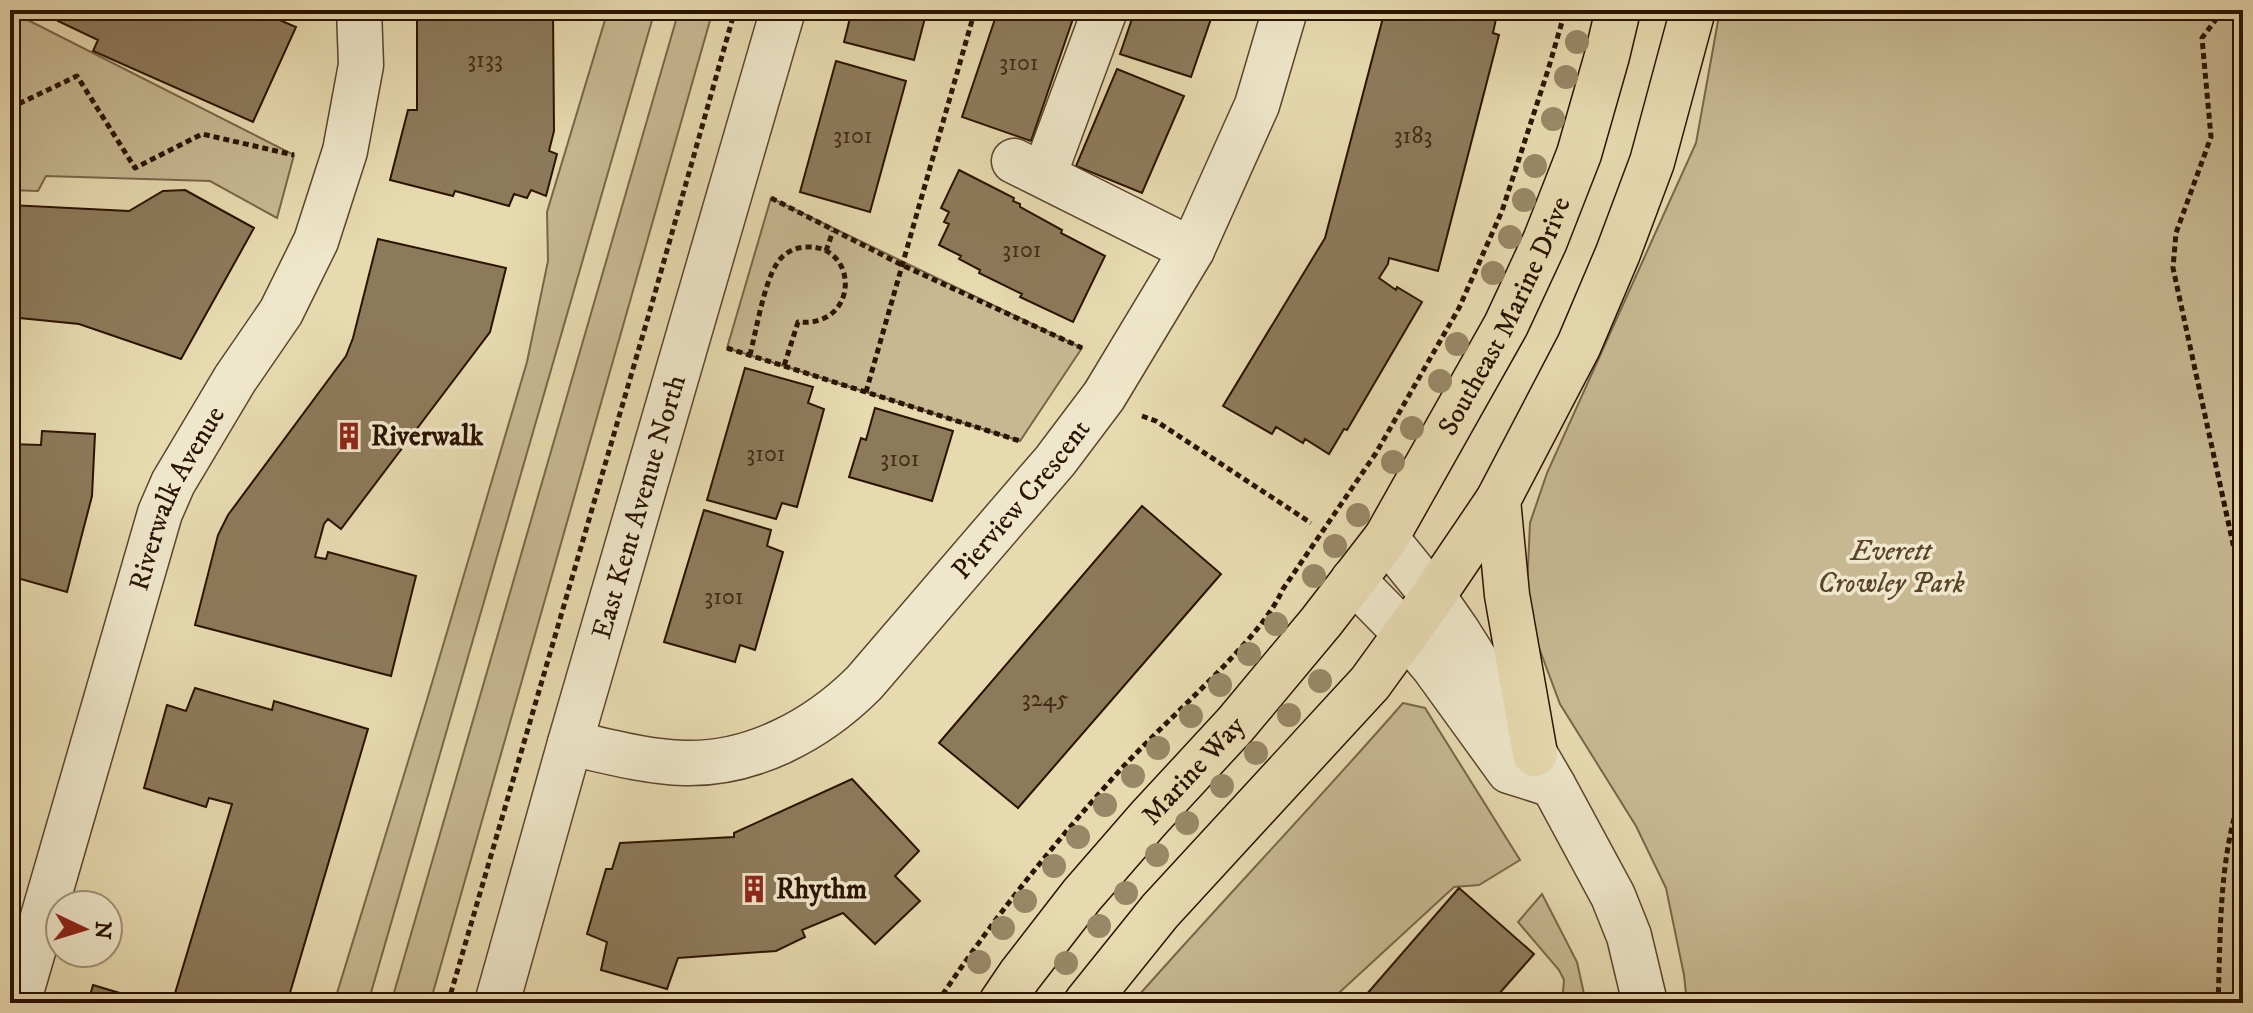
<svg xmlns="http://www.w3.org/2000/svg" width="2253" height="1013" viewBox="0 0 2253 1013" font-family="'IM FELL DW Pica',serif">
<rect width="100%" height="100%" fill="#e7daaf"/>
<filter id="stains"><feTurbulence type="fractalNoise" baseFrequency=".0025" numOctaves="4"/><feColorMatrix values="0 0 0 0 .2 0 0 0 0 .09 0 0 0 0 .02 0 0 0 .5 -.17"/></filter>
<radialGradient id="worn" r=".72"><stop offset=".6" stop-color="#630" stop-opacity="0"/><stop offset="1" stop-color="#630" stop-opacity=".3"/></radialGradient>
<!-- green -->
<path fill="#c7b891" stroke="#796648" stroke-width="2" d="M608,10H655L368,1003H334L426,703L527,362L548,261L547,212Z
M679,10H713L430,1003H391Z
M1720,10H2243V1003H1687L1684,975L1666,888L1636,826L1560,704L1538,645L1527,588L1530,523L1547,473L1696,143Z
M10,11L294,155L277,218L210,181L46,176L38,191L10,190Z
M771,198L1082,348L1020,441L727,348Z
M1403,703L1425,708L1520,860L1479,885L1454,887L1328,1003H1132C1221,902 1314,805 1403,703Z
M1542,894L1577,962L1586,1003H1562L1564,980L1559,970L1518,922Z"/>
<!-- building -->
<path fill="#8d7a5b" stroke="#2b1300" stroke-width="2" d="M61,10H273L270,16L296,27L253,122L93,51L98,40L58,21L63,11Z
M417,10H553L554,131L549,151L557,154L546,196L531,190L527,198L514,194L509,206L455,191L453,196L390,180L408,110H417Z
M852,10H927L914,60L844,42Z
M998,10H1076L1031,141L962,117Z
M1135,10H1214L1191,77L1120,54Z
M1385,10H1483L1497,14L1493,33L1499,35L1438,271L1389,258L1388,264L1379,278L1396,290L1397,287L1422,302L1347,430L1344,429L1329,454L1305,439L1303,443L1276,427L1272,434L1223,406L1325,238Z
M836,61L906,81L870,212L800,192Z
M1117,69L1184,96L1142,193L1076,166Z
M959,170L1014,198L1013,201L1020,204V207L1062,230L1061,233L1105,256L1073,322L1020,297L1022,294L979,273L980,270L959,259L961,256L939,245L949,224L944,222L949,212L941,208Z
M185,190L254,228L181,359L79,324L10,317V205L129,211L163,191Z
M378,239L506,268L490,332L341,529L328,519L324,524L315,557L326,559L328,552L416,576L391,676L195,625L218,535L228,515L346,356L353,338Z
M745,368L813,387L808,403L824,409L797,507L782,503L776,519L707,500Z
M875,408L953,431L932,501L849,477L861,438L866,440Z
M42,431L95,434L92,496L67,592L10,576V444L41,445Z
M1142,506L1221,574L1018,808L939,743Z
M704,510L771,530L767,546L783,552L755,650L740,645L735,662L664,642Z
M195,688L272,710L274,701L368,729L287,1003H178L173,1000L232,804L209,798L206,807L144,788L167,705L186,711Z
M852,779L919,851L895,876L920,901L875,944L843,913L802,930L805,937L776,951L678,958L667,989L601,970L607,942L587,934L606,869H612L620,843L734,837V833Z
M1459,888L1534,954L1491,1003H1359Z
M93,985L153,1003H88Z"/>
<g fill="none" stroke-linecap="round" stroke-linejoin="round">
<defs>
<g id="minor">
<path d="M1014,161L1192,250"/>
<path d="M1044,175L1105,10"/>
<path d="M1386,538L1433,596L1458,632L1535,754L1553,785L1613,896L1629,936L1645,1003"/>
<path d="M1353,580L1406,634L1433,666L1509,771L1553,785"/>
<path id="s1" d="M570,743C607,751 646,762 684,763C752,765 817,730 864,683L1055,461L1104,396L1192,250L1257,105L1285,10"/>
<path id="s2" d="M18,1003L160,513L173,483L235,379L281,312L316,241L345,151L361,65L359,10"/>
<path id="s3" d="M497,1003L570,743L783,10"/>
</g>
<g id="major">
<path d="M1498,500L1507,595L1535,754"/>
<path id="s4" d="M1001,1003L1020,975L1082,895L1149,818L1235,725L1321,622L1386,538L1506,325L1545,241L1579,154L1607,56L1618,10"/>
<path d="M1086,1003L1160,911L1370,683L1433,596L1498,500L1579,345L1618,253L1652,162L1693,10"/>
</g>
</defs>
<!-- minor casing -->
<use href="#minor" stroke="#5a452c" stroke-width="47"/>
<!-- major casing -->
<use href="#major" stroke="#2b1300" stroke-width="47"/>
<!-- path -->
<path stroke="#2b1300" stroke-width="5" stroke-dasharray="6 4" stroke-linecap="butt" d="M1529,10L1549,15
M2223,10L2202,38L2211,137L2176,233L2173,268L2243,590
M10,108L77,76L135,168L202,134L294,155
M771,198L902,265L1082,348
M826,251L833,231
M727,348L1020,441
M750,355C756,331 764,284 776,265C782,254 794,247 807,247C859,245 860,328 798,322L784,366
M866,392L975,10
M1142,416L1156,421L1311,523
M448,1003L651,307L735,10
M937,1003C992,920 1054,843 1121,769C1154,734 1190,701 1224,666C1246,642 1269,619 1283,589L1376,453L1459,308L1502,211L1548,70L1564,15
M2218,1003C2221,932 2218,857 2243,790"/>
<!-- minor -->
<use href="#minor" stroke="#efe7cb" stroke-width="44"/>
<!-- major -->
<use href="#major" stroke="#e7daaf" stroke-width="44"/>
</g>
<!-- trees -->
<g fill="#998867">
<circle cx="1577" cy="42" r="12"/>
<circle cx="1566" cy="77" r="12"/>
<circle cx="1553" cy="119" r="12"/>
<circle cx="1535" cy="166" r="12"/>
<circle cx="1524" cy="200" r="12"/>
<circle cx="1510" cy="237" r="12"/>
<circle cx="1493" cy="273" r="12"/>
<circle cx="1457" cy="344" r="12"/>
<circle cx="1440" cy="381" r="12"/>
<circle cx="1412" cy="428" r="12"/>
<circle cx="1393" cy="462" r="12"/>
<circle cx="1358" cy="515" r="12"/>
<circle cx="1335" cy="546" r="12"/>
<circle cx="1314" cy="576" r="12"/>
<circle cx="1276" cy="624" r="12"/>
<circle cx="1249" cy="654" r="12"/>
<circle cx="1320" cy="681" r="12"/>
<circle cx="1220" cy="685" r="12"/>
<circle cx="1289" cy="715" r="12"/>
<circle cx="1191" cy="716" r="12"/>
<circle cx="1158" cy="748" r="12"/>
<circle cx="1256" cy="753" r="12"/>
<circle cx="1133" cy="776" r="12"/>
<circle cx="1222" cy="786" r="12"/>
<circle cx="1105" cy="805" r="12"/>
<circle cx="1187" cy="823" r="12"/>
<circle cx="1078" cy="837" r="12"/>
<circle cx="1157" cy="855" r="12"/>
<circle cx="1054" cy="866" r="12"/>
<circle cx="1126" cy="893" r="12"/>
<circle cx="1025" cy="901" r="12"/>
<circle cx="1099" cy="926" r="12"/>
<circle cx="1003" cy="928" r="12"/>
<circle cx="979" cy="962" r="12"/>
<circle cx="1066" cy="963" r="12"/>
</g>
<!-- icons -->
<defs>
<symbol id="building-bare" viewBox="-9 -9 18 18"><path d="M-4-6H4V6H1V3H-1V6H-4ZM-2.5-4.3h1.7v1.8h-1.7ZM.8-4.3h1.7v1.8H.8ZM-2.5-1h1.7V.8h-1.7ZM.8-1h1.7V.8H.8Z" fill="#8f2418" stroke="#efe7cb" stroke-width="2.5" paint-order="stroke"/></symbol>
</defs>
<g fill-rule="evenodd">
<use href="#building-bare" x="329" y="416" width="40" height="40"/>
<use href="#building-bare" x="734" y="869" width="40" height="40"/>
</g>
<g text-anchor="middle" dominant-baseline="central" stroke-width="7" stroke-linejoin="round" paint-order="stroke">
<!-- number labels -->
<g font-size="24" fill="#442d17">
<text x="485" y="60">3133</text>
<text x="1019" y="63">3101</text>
<text x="853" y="136">3101</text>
<text x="1413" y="136">3183</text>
<text x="1022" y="250">3101</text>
<text x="766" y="454">3101</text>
<text x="900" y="459">3101</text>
<text x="724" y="597">3101</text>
<text x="1045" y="699">3245</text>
</g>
<!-- street labels -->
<g font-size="28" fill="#2b1300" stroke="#efe7cb">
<text stroke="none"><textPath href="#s4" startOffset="856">Southeast Marine Drive</textPath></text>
<text stroke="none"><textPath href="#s1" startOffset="560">Pierview Crescent</textPath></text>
<text stroke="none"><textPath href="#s2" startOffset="530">Riverwalk Avenue</textPath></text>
<text stroke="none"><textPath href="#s3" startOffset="516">East Kent Avenue North</textPath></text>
<text stroke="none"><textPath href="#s4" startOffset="302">Marine Way</textPath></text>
</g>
<!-- poi labels -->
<g font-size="28" font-weight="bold" fill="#2b1300" stroke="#efe7cb" text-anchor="start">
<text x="371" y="436">Riverwalk</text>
<text x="776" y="889">Rhythm</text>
</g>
<!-- park labels -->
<g font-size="28" font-style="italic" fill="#5a452c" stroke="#efe7cb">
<text x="1891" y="551">Everett<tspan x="1891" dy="32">Crowley Park</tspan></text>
</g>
</g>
<!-- margin -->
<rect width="2253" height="1013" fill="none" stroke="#e7daaf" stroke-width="40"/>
<rect x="12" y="12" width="2229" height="989" fill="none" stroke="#2b1300" stroke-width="4"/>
<rect x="20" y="20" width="2213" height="973" fill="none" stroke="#2b1300" stroke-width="2"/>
<!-- north arrow -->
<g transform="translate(84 929) rotate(94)"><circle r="38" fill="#efe7cb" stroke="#a1927a" stroke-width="2"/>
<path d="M0-6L14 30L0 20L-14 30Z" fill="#8f2418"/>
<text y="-12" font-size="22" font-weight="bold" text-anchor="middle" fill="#2b1300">N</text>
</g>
<rect width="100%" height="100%" filter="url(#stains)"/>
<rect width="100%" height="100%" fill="url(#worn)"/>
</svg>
